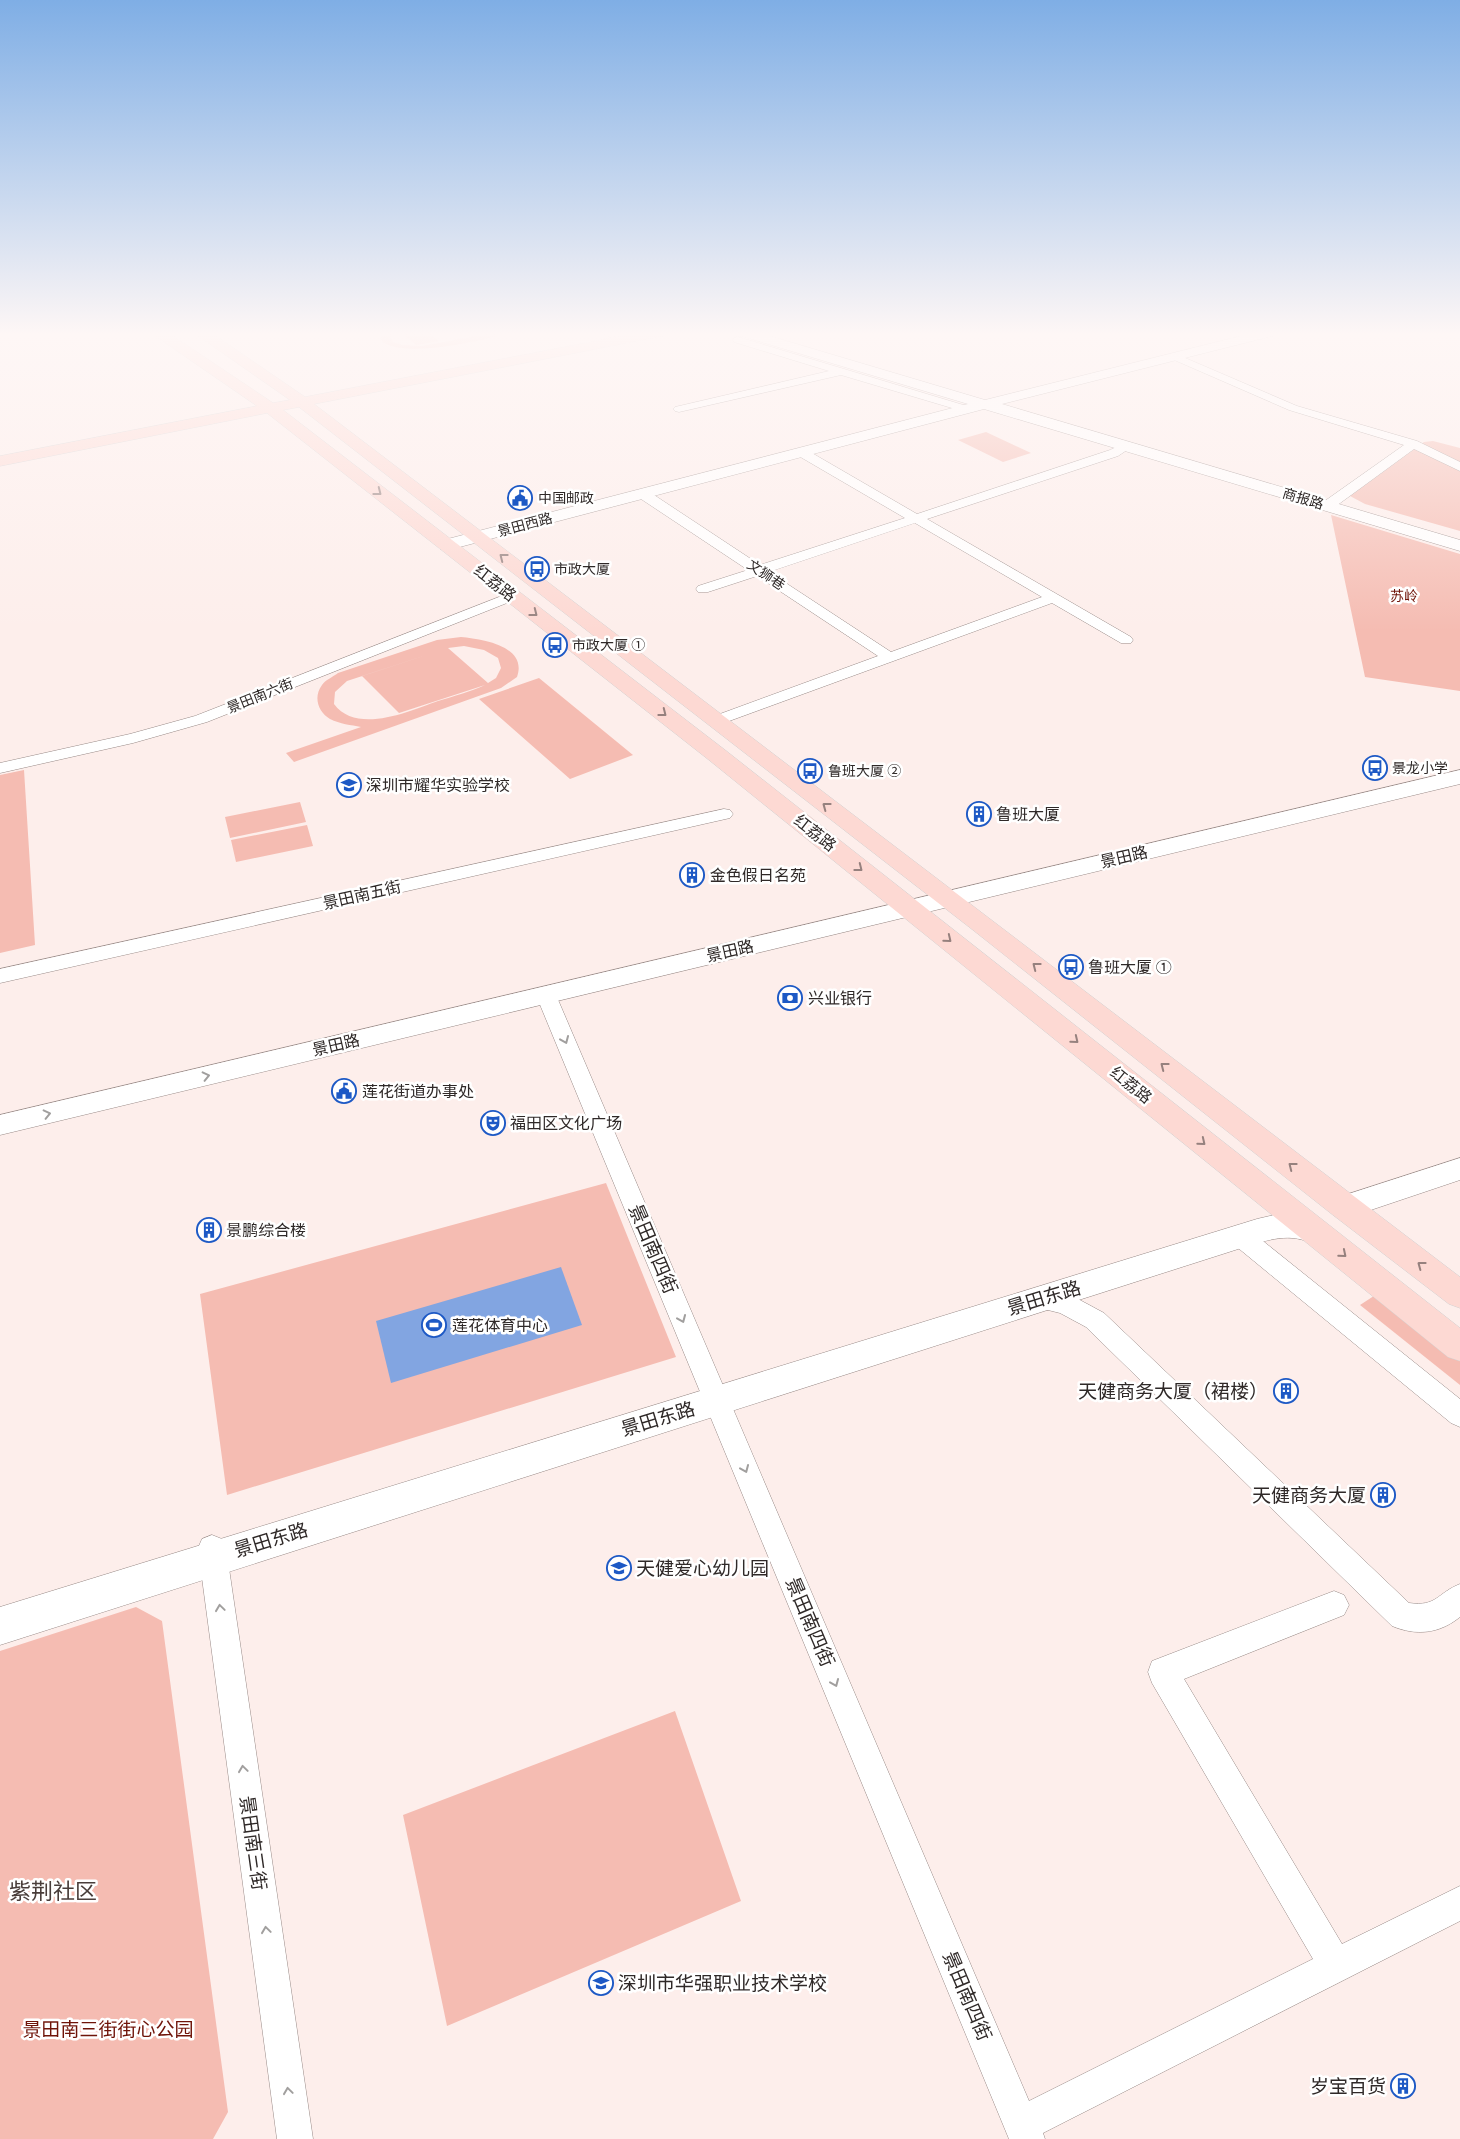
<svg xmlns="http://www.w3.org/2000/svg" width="1460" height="2139" viewBox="0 0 1460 2139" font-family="'Fira Sans Condensed','Noto Sans SC',sans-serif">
<rect width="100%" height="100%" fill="#fdeeeb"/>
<!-- green -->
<path fill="#f5bcb2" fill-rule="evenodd" d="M386,332H396L390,338L393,342L402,345L422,346L497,332H507C489,341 390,361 380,338Z
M401,332H428L439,341L416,345Z
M986,432L1031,453L1003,462L958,440Z
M1433,441L1460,448V531L1365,504L1350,496L1424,442Z
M1331,515L1460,554V691L1365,677Z
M461,637C482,639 528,646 517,677L501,688L294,762L286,753L361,727C351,725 340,724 330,719C318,712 313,697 322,685C325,680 333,677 338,673L437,640ZM464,646L484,650L498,658L501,668L496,678L488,683L448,648ZM448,648L362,676L399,713L485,685C470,692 454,696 438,701C410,711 357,735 334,704L335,692L347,681Z
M539,678L633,755L570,779L479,699Z
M24,770L35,945L0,953V775Z
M300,802L306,822L230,838L225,817Z
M307,825L313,846L236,862L231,840Z
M606,1183L676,1357L227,1495L200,1294Z
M1380,1292L1460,1356V1385L1360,1305Z
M136,1607L162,1621L228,2112L213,2139H0V1651Z
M675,1711L741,1901L447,2026L403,1815Z"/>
<!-- water -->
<path fill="#82a5e1" d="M561,1267L582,1325L391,1383L376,1321Z"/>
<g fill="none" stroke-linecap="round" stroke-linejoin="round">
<defs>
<path id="street" d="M602,332H614L617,335L612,338Z
M738,337L970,407L972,409L966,412L962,411L841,375L679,412L675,411L673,409L675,407L829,371L734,342L733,340L734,338Z
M1176,354L1297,406L1417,441L1460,462V471L1414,449L1332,509H1322L1321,506L1322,503L1404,445L1289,410L1172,359L1171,357L1172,355Z
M1127,442L1133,446L1118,456L927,519L1131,637L1133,640L1131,643H1121L1052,603L721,724H709L707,721L709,718L878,656L757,576L708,592H698L696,589L698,586L748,570L638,497L637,494L638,491H648L760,565L905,518L797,455L795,452L797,449H805L917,514L1110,450ZM915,523L1042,597L891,652L769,572Z
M512,592L517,593L519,596L517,599L207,722L133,743L0,773V763L130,734L195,716Z
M724,809L730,810L733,814L730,818L0,983V969Z
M546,988L553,990L556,995L1029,2101L1313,1959L1152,1683L1148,1672L1152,1661L1334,1591L1344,1595L1349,1605L1344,1615L1184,1679L1342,1944L1460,1886V1921L1043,2133L1045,2139H1009L536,995L539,990Z
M1240,1227L1248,1229L1460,1399V1427L1451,1423L1232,1243L1228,1236L1232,1229Z
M1041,1289L1078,1299L1104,1313L1409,1603C1437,1607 1437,1593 1460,1584V1617C1439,1634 1416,1636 1392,1626L1086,1327L1060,1313L1032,1306L1029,1299L1032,1292Z
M212,1535L222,1539L226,1548L313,2139H277L198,1548L202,1539Z"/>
<path id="secondary" d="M736,332H756L985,400L1257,332H1277L1276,335L1002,404L1460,540V551L984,409L452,549L446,550L440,549L437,545L440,541L968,404L738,335Z
M1460,770V784L0,1135V1115Z
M1460,1158V1180L1344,1219L1333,1215L1329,1207L1333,1199Z
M1279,1214C1297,1213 1322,1215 1331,1232L1327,1241C1310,1246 1308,1239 1292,1238C1280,1237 1269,1240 1257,1243L0,1645V1607L1257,1219Z"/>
<path id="primary" d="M153,332H167L273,403L290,400L197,335L196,332H210L305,397L643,332H668L667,335L662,336L314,404L1460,1277V1308L1449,1304L1333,1215L973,930L299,407L283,410L725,750L1460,1328V1361L1448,1357L709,760L267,413L0,466V456L257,406L154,335Z"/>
</defs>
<!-- street casing -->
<use href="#street" stroke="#988a87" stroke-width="1"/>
<!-- secondary casing -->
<use href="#secondary" stroke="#988a87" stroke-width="1"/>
<!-- primary casing -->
<use href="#primary" stroke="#d1d0d0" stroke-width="1"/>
<!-- street -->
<use href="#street" fill="#fff" fill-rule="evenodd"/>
<!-- secondary -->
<use href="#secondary" fill="#fff" fill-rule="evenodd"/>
<!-- primary -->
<use href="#primary" fill="#fdd9d3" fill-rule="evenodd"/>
</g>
<!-- one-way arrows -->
<defs><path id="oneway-chevron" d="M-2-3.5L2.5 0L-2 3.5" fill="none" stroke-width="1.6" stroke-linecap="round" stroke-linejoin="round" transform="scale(1.25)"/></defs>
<g stroke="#96817e">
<use href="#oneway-chevron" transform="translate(378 492) rotate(38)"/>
<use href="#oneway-chevron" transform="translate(503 557) rotate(-142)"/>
<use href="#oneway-chevron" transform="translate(534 613) rotate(38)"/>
<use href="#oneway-chevron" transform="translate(663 713) rotate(38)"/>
<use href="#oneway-chevron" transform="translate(826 806) rotate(-143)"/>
<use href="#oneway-chevron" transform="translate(859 868) rotate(38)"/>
<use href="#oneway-chevron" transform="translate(948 939) rotate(39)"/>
<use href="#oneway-chevron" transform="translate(1036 966) rotate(-142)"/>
<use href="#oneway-chevron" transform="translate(1075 1040) rotate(39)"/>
<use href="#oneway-chevron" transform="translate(1164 1066) rotate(-142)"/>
<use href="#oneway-chevron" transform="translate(1202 1142) rotate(39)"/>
<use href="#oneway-chevron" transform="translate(1292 1166) rotate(-142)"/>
<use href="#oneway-chevron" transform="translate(1343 1254) rotate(40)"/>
<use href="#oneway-chevron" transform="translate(1421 1265) rotate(-143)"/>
</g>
<g stroke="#a19f9e">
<use href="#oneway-chevron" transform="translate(565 1040) rotate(67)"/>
<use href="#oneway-chevron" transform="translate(206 1076) rotate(-13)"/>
<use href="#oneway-chevron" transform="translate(47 1114) rotate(-13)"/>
<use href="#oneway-chevron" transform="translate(682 1319) rotate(67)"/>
<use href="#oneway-chevron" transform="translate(745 1469) rotate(67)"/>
<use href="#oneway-chevron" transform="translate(220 1608) rotate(-98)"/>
<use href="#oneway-chevron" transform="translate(835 1683) rotate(67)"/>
<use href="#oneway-chevron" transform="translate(243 1769) rotate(-98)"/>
<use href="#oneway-chevron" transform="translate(266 1930) rotate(-98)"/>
<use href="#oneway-chevron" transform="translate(288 2091) rotate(-98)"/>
</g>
<!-- sky -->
<linearGradient id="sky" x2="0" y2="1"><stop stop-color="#7faee5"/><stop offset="0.53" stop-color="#fef7f6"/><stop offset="1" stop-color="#fef7f6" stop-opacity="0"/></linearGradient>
<rect width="1460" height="631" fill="url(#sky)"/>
<!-- icons -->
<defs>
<symbol id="civic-ring" viewBox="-11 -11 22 22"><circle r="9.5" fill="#fff" stroke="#1d59c5" stroke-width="1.5"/><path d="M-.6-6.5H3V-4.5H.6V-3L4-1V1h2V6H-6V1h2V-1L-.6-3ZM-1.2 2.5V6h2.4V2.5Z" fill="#1d59c5"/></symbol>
<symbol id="bus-ring" viewBox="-11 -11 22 22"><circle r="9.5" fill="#fff" stroke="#1d59c5" stroke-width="1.5"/><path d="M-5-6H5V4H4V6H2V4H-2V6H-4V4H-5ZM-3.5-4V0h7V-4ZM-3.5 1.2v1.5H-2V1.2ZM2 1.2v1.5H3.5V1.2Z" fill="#1d59c5"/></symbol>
<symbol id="school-ring" viewBox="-11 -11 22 22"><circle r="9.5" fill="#fff" stroke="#1d59c5" stroke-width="1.5"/><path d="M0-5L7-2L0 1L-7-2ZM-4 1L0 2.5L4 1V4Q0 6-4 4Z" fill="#1d59c5"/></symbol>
<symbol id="building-ring" viewBox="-11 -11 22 22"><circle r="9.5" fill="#fff" stroke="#1d59c5" stroke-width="1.5"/><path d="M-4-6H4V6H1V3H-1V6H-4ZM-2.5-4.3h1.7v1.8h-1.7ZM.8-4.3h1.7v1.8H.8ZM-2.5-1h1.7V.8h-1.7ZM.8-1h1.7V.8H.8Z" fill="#1d59c5"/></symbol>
<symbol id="bank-ring" viewBox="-11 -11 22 22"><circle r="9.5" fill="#fff" stroke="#1d59c5" stroke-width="1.5"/><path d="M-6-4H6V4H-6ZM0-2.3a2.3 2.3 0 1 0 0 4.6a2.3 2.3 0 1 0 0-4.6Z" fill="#1d59c5"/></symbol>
<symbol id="theatre-ring" viewBox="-11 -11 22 22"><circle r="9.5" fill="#fff" stroke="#1d59c5" stroke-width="1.5"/><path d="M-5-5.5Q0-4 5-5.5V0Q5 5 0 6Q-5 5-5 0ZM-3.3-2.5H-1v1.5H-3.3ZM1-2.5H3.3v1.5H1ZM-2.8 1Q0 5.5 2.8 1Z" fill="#1d59c5"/></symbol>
<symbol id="stadium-ring" viewBox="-11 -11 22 22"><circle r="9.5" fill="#fff" stroke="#1d59c5" stroke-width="1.5"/><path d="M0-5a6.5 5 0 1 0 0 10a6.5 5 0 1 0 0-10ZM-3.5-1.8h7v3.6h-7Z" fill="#1d59c5"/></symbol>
</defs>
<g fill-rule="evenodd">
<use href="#civic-ring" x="506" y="484" width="28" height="28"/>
<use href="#bus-ring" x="523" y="555" width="28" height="28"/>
<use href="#bus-ring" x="541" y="631" width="28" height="28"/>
<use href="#bus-ring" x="1361" y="754" width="28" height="28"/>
<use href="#bus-ring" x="796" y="757" width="28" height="28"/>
<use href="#school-ring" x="335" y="771" width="28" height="28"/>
<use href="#building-ring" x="965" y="800" width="28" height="28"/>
<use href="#building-ring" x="678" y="861" width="28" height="28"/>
<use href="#bus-ring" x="1057" y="953" width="28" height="28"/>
<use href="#bank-ring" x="776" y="984" width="28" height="28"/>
<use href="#civic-ring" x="330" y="1077" width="28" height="28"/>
<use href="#theatre-ring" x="479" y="1109" width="28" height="28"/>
<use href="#building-ring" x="195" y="1216" width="28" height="28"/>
<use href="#stadium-ring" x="420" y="1311" width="28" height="28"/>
<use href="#building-ring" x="1272" y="1377" width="28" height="28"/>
<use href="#building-ring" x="1369" y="1481" width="28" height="28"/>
<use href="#school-ring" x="605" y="1554" width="28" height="28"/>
<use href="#school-ring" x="587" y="1969" width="28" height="28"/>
<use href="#building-ring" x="1389" y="2072" width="28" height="28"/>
</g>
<g text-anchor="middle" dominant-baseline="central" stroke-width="5" stroke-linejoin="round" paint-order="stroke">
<!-- far-poi labels -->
<g font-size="14" fill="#2f2928" stroke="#fff" text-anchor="start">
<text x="538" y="498">中国邮政</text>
<text x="554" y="569">市政大厦</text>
<text x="572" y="645">市政大厦 ①</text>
<text x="1392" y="768">景龙小学</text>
<text x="828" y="771">鲁班大厦 ②</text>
</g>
<!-- far-street labels -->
<g font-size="14" fill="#2f2928" stroke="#fff">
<text transform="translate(1303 499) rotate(17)">商报路</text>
<text transform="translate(525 525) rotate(-15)">景田西路</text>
<text transform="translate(766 575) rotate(34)">文狮巷</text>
<text transform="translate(260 696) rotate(-22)">景田南六街</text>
</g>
<!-- far-park labels -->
<g font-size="14" fill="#6f1409" stroke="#fff">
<text x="1404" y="596">苏岭</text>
</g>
<!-- street labels -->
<g font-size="16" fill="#2f2928" stroke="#fff">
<text transform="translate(495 583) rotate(38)">红荔路</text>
<text transform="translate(815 833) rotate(38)">红荔路</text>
<text transform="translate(1124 857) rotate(-13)">景田路</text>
<text transform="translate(362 895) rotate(-13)">景田南五街</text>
<text transform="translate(730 951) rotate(-13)">景田路</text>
<text transform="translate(336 1045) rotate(-13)">景田路</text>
<text transform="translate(1131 1085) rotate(39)">红荔路</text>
</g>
<!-- poi labels -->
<g font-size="16" fill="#2f2928" stroke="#fff" text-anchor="start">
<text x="366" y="785">深圳市耀华实验学校</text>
<text x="996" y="814">鲁班大厦</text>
<text x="710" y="875">金色假日名苑</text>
<text x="1088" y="967">鲁班大厦 ①</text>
<text x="808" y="998">兴业银行</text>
<text x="362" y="1091">莲花街道办事处</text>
<text x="510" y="1123">福田区文化广场</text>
<text x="226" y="1230">景鹏综合楼</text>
<text x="452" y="1325">莲花体育中心</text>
</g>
<!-- near-street labels -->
<g font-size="19" fill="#2f2928" stroke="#fff">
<text transform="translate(653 1249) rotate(67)">景田南四街</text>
<text transform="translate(1044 1298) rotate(-17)">景田东路</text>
<text transform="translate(658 1419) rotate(-17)">景田东路</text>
<text transform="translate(271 1540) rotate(-17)">景田东路</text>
<text transform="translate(810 1622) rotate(67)">景田南四街</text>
<text transform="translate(253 1843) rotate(82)">景田南三街</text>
<text transform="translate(967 1996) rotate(67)">景田南四街</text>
</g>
<!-- near-poi labels -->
<g font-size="19" fill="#2f2928" stroke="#fff" text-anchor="end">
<text x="1268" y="1391">天健商务大厦（裙楼）</text>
<text x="1366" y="1495">天健商务大厦</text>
<text x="636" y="1568" text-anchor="start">天健爱心幼儿园</text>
<text x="618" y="1983" text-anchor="start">深圳市华强职业技术学校</text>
<text x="1386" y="2086">岁宝百货</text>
</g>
<!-- near-park labels -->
<g font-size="19" fill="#6f1409" stroke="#fff">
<text x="108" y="2029">景田南三街街心公园</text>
</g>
<!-- near-quarter labels -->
<g font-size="22" fill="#493d3a" stroke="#fff">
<text x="53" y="1891">紫荆社区</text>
</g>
</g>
</svg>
